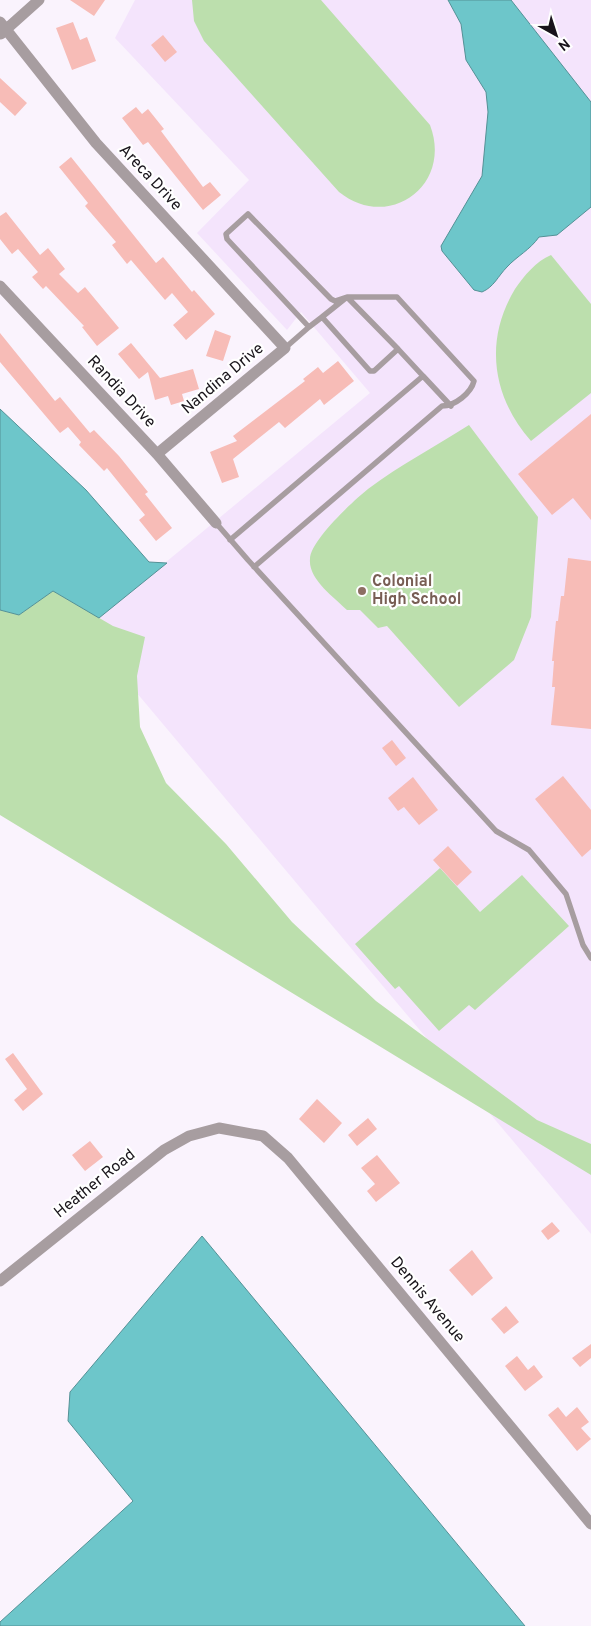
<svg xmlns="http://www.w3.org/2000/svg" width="591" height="1626" viewBox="0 0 591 1626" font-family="Overpass,sans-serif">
<rect width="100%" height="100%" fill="#faf3fd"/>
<!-- built -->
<path fill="#f4e4fc" d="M135,0H591V1234L84,630L370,393L301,312L287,330L197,233L249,180L115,38Z"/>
<!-- green -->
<path fill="#bcdfad" d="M192,0H321L430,125C453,185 389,232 339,192L204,41L194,21Z
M551,255L591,304V393L531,441C492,397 484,340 515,289C524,276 536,261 551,255Z
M469,425L538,517L531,617L514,660L459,707L387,626L378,628L360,610H347C334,597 308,579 310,559C310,541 354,500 368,489C400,465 436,446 469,425Z
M53,591L113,626L145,637L137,676L140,727L166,783L226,844L292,922L376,1001L537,1120L591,1144V1175L0,815V610L19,615Z
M440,868L480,912L522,875L569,926L475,1010L469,1005L439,1031L399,986L395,989L355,944Z"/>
<!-- water -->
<path fill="#6dc6ca" stroke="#549196" d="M448,0H511L591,102V207L557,235L539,237C530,250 517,256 507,267C498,276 494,287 482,292L474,290L442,251L441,246L482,176L488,112L486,92L466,60L461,24Z
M0,409L86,490L149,562L167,563L99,618L53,591L19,615L0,610Z
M202,1236L525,1626H0V1622L133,1501L68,1421L70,1392Z"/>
<!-- building -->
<path fill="#f7bcb7" d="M70,0H105L94,16Z
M73,22L80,40L87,37L96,61L72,70L56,28Z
M163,35L177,52L165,62L151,45Z
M0,78L27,103L15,116L0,102Z
M136,107L142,114L148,109L164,129L161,131L203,187L210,182L221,195L203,210L148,142L143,145L122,118Z
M71,157L156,263L163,257L192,292L194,290L215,314L186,340L173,325L188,312L172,293L165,300L131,260L127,264L112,245L116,242L85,206L88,203L59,167Z
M6,212L40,255L48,248L65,269L59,274L78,293L85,287L119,328L97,346L82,327L84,326L46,286L43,289L32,277L38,272L18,249L12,254L0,239V216Z
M215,330L231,336L223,361L206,356Z
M0,333L55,401L60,397L90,433L94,430L119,456L148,492L145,494L172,528L156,541L139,520L145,515L107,468L104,471L79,445L81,442L68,427L60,433L0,362Z
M131,343L160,378L193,369L199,389L182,394L184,401L171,405L168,396L155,400L148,372L139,379L118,354Z
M338,361L354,381L324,405L320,399L285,428L279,422L233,459L239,477L222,483L210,452L237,441L233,436L305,381L303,379L318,367L323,373Z
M591,414V520L573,498L552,515L518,474Z
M568,558L591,561V729L551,725L555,687H552L554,661H552L556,621H558L561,596H564Z
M392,740L406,758L396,766L382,748Z
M563,776L591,810V849L582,857L535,799Z
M413,777L438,810L419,825L404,807L398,811L388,798Z
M448,846L472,872L457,886L433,860Z
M13,1053L43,1094L23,1111L14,1100L27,1089L5,1059Z
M317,1099L342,1123L324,1143L299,1119Z
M368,1118L377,1129L357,1146L348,1135Z
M90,1141L103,1157L85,1171L72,1155Z
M377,1155L400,1183L376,1202L367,1191L375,1184L361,1168Z
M552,1222L560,1231L548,1240L541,1231Z
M472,1250L493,1278L472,1296L449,1270Z
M506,1306L519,1322L504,1334L491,1319Z
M591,1344V1358L580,1367L572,1358Z
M517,1356L528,1370L534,1365L543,1377L525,1391L505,1366Z
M558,1407L566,1417L577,1407L589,1422L581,1428L591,1439L577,1451L548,1415Z"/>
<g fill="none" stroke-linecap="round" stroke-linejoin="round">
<!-- service -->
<path stroke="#a79da0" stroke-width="5.5" d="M322,317L347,297L398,349
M285,348L309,327
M423,376L451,406
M216,523L248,560L496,831L529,850L566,894L583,945L591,958
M230,540L423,376L398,349L374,371H370L322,317L309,327L227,239L226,234L248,214L331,299L335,301L347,297H397L474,381C471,393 455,406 442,406L254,567"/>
<!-- minor -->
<path stroke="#a79da0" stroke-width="11" d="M0,22L96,143L285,348L157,454
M1,34L39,0
M0,286L157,454L216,523
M0,1281L164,1150L189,1136L219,1128L263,1136L288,1158L591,1524"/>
</g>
<!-- markers -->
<circle fill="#8d6e63" stroke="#fff" stroke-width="2" cx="362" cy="591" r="5"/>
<g text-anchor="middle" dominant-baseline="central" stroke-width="4.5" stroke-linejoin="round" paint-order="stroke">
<!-- street labels -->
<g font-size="16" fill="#19151b" stroke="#fff">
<text transform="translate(150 178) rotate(47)">Areca Drive</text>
<text transform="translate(223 379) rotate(-40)">Nandina Drive</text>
<text transform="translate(121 392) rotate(47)">Randia Drive</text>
<text transform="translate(95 1184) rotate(-39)">Heather Road</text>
<text transform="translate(427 1300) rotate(50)">Dennis Avenue</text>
</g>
<!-- education labels -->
<g font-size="16" font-weight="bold" fill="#785e54" stroke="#fff" text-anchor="start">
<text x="372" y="582">Colonial<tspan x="372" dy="18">High School</tspan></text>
</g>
</g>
<!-- north arrow -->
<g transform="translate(556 35) rotate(141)" stroke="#ffffff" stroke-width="4" paint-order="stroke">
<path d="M0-4L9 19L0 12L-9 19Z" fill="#19151b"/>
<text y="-8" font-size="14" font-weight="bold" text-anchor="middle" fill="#19151b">N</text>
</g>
</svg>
